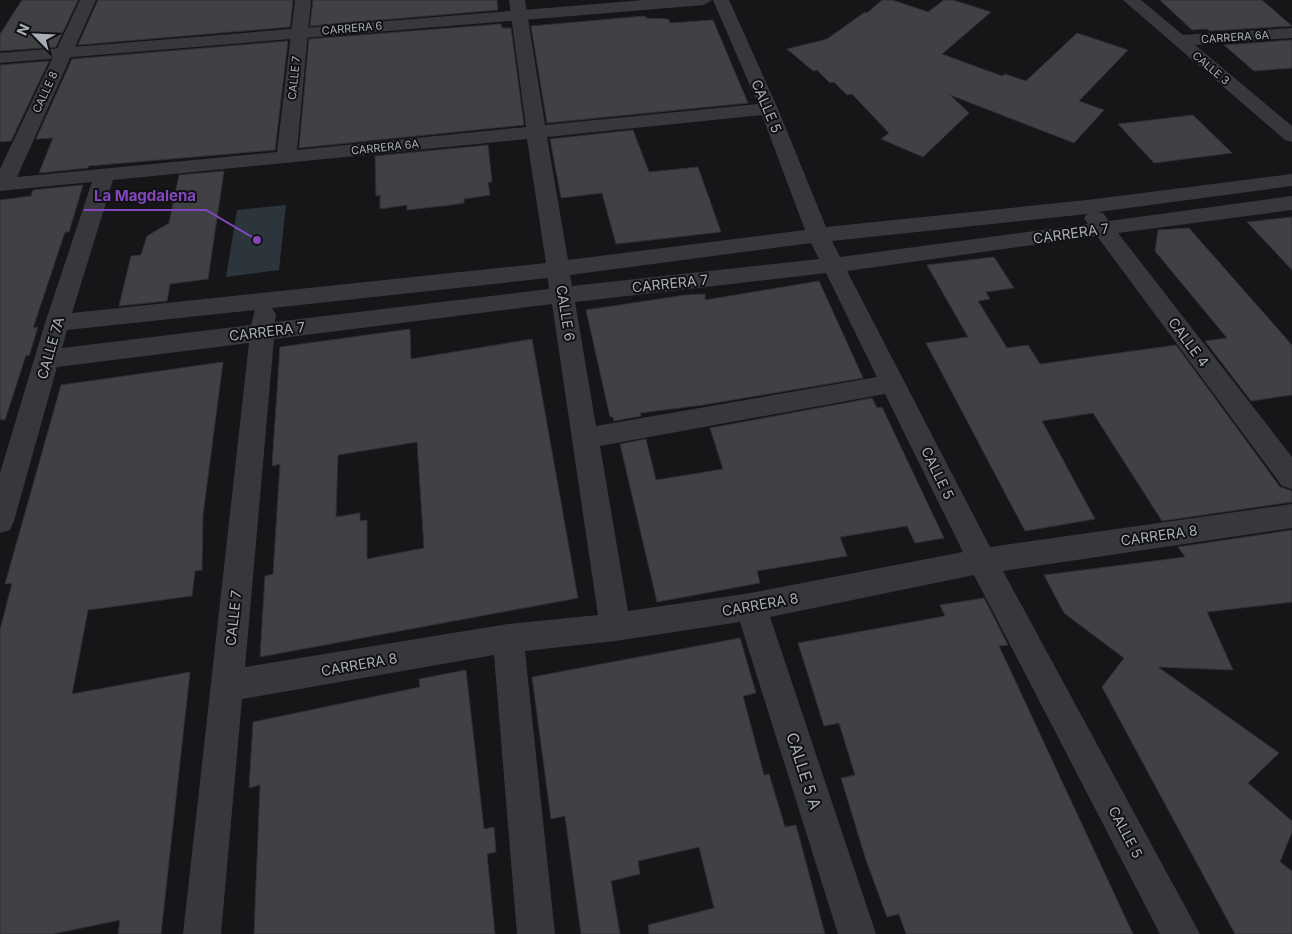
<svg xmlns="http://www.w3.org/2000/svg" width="1292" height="934" viewBox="0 0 1292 934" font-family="Inter,sans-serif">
<rect width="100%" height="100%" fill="#161618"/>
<!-- water -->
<path fill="#2c353c" d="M286,205L279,270L226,277L237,210Z"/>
<!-- building -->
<path fill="#404145" stroke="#303034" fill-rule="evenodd" d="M22,0H78L56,47L0,51V34Z
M98,0H293L290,27L78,45Z
M313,0H497L498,10L310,26Z
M882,0H892L928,12L944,0H953L991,12L942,54L1002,76L1005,74L1026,81L1077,33L1128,50L1079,101L1104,110L1074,143L950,95L969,113L923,157L881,139L889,133L852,94L847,95L834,82L830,83L817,70L813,71L787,49L827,39L865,12L867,13Z
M1160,0H1262L1292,26L1210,31L1207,29L1192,30Z
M645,16L646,18L668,19L670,23L713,20L748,103L547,123L531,26Z
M501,24L502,28H511L524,125L299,148L309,39Z
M1292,40V68L1254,71L1224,45Z
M288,41L275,150L89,166L88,168L39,173L53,138L36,139L72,59Z
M49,61L11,141L0,142V65Z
M1193,115L1232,153L1154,163L1118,124Z
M633,130L649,172L698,167L721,232L616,244L602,193L561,198L550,139Z
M488,145L492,182H488L490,195L464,199V203L451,205L407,210V205L380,209V195L376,196L375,156Z
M224,171L208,279L170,284L167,301L119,306L131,256L141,255L147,236L169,223L179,175Z
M83,185L69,232H65L33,328L38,327L29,356L26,355L5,420L0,419V200L31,196L33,190Z
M1292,217V270L1247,222Z
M1189,228L1292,345V395L1251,401L1205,341L1227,338L1155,251L1158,230Z
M994,257L1014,288L986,292L990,299L978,301L1007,348L1028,345L1040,364L1176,345L1280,487L1292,491V502L1162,521L1093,413L1042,421L1095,519L1025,531L926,343L968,337L927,265Z
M819,281L863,378L703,405L640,413L641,416L614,421L613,417H610L586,310L685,295L705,294V300Z
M410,329L411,359L532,339L578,598L260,657L265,576L273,574L280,464L272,466L280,347ZM417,442L424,548L367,559V520L360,521V513L336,517L338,455Z
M223,362L203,515L202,570L195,571L192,596L88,610L72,694L190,672L161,934H118L120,920L53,934H0V630L12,583L5,584L61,385Z
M872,398L877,408L882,407L944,538L915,543L907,526L840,537L847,556L757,571L760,583L657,602L620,444L646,439L656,480L723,469L710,428Z
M1292,530V602L1207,612L1233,670L1158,667L1279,753L1248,783L1292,821V832L1280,862L1292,871V934H1235L1102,687L1124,658L1064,613L1044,575L1185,557L1178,547Z
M984,598L1008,645L999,646L1133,934H906L899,914L887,917L866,860L841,778L855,775L839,723L824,726L798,643L945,616L940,605Z
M740,638L756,693L743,696L764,775L769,774L785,827L796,825L825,934H649L648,925L714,908L699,847L638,861L640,874L611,881L620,934H581L565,816L551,819L532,677Z
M466,670L484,829L494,827L496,852L487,854L495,934H254L260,785L249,788L253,722L420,687L419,679Z"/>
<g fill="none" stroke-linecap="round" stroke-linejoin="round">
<!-- minor -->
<path fill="#37383d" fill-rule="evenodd" d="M80,0H96L17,177L277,152L295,0H311L297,150L526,127L509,0H525L545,125L758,104L713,0H729L778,109L826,227L1087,200L1292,174V186L1098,212L1103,213L1109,221L1292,196V210L1118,233L1292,457V489L1282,486L1097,236L847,271L990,547L1292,504V528L1003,571L1200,934H1160L974,575L770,617L876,934H838L740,622L615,641L525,651L555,934H517L494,655L242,699L221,934H183L249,343L57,367L14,521L10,530L0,533V473L45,323L92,182L0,191V169ZM762,115L805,230L568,260L547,137ZM527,139L546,263L72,313L113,180ZM1087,214L1084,218L1088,224L840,257L832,241ZM811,243L819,259L572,286L570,275ZM826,273L877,377L596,426L575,302ZM548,278L549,289L275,322L276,314L272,308ZM552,304L598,615L508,624L245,667L274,339ZM255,310L251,325L62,348L67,330ZM885,394L963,552L751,593L628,611L600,446Z
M1123,0H1141L1183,35L1292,28V38L1195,45L1292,126V142L1285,140Z"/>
<!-- tertiary -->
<path fill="#37383d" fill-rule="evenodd" d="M644,0H712L704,5L0,63V53Z"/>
</g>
<g text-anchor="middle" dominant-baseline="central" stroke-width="4" stroke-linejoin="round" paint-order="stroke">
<!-- far-street labels -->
<g font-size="11" fill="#a8adb8" stroke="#111113">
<text transform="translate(352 28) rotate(-5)">CARRERA 6</text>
<text transform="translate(1235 37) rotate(-4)">CARRERA 6A</text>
<text transform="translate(1211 68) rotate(40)">CALLE 3</text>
<text transform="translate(294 78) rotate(-84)">CALLE 7</text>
<text transform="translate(45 92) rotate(-65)">CALLE 8</text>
<text transform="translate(385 147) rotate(-6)">CARRERA 6A</text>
</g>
<!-- street labels -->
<g font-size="14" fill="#a8adb8" stroke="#111113">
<text transform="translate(767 106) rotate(67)">CALLE 5</text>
<text transform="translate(1071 233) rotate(-8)">CARRERA 7</text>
<text transform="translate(670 283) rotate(-6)">CARRERA 7</text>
<text transform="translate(566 313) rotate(81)">CALLE 6</text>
<text transform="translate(267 331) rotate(-7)">CARRERA 7</text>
<text transform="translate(1189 342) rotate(53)">CALLE 4</text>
<text transform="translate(50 348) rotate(-74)">CALLE 7A</text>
<text transform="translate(938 473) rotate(64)">CALLE 5</text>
<text transform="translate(1159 535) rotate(-8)">CARRERA 8</text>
<text transform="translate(760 604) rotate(-10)">CARRERA 8</text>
<text transform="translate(233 618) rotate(-84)">CALLE 7</text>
<text transform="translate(359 664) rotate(-10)">CARRERA 8</text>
<text transform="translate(1126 832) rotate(62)">CALLE 5</text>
</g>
<!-- near-street labels -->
<g font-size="16" fill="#a8adb8" stroke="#111113">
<text transform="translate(804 771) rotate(72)">CALLE 5 A</text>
</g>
</g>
<!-- callouts -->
<path fill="none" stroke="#8446be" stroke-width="2" d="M257 240L206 210H84"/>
<circle fill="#8446be" stroke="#111113" stroke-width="2" cx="257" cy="240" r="5"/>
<g font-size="15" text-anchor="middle" font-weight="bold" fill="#8446be" stroke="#111113" stroke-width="4" stroke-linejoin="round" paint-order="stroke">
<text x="145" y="201">La Magdalena</text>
</g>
<!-- north arrow -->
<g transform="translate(35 35) rotate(294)" stroke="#111113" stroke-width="4" paint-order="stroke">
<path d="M0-4L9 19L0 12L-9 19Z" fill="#a8adb8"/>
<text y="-8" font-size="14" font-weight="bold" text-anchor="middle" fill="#a8adb8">N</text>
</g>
</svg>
